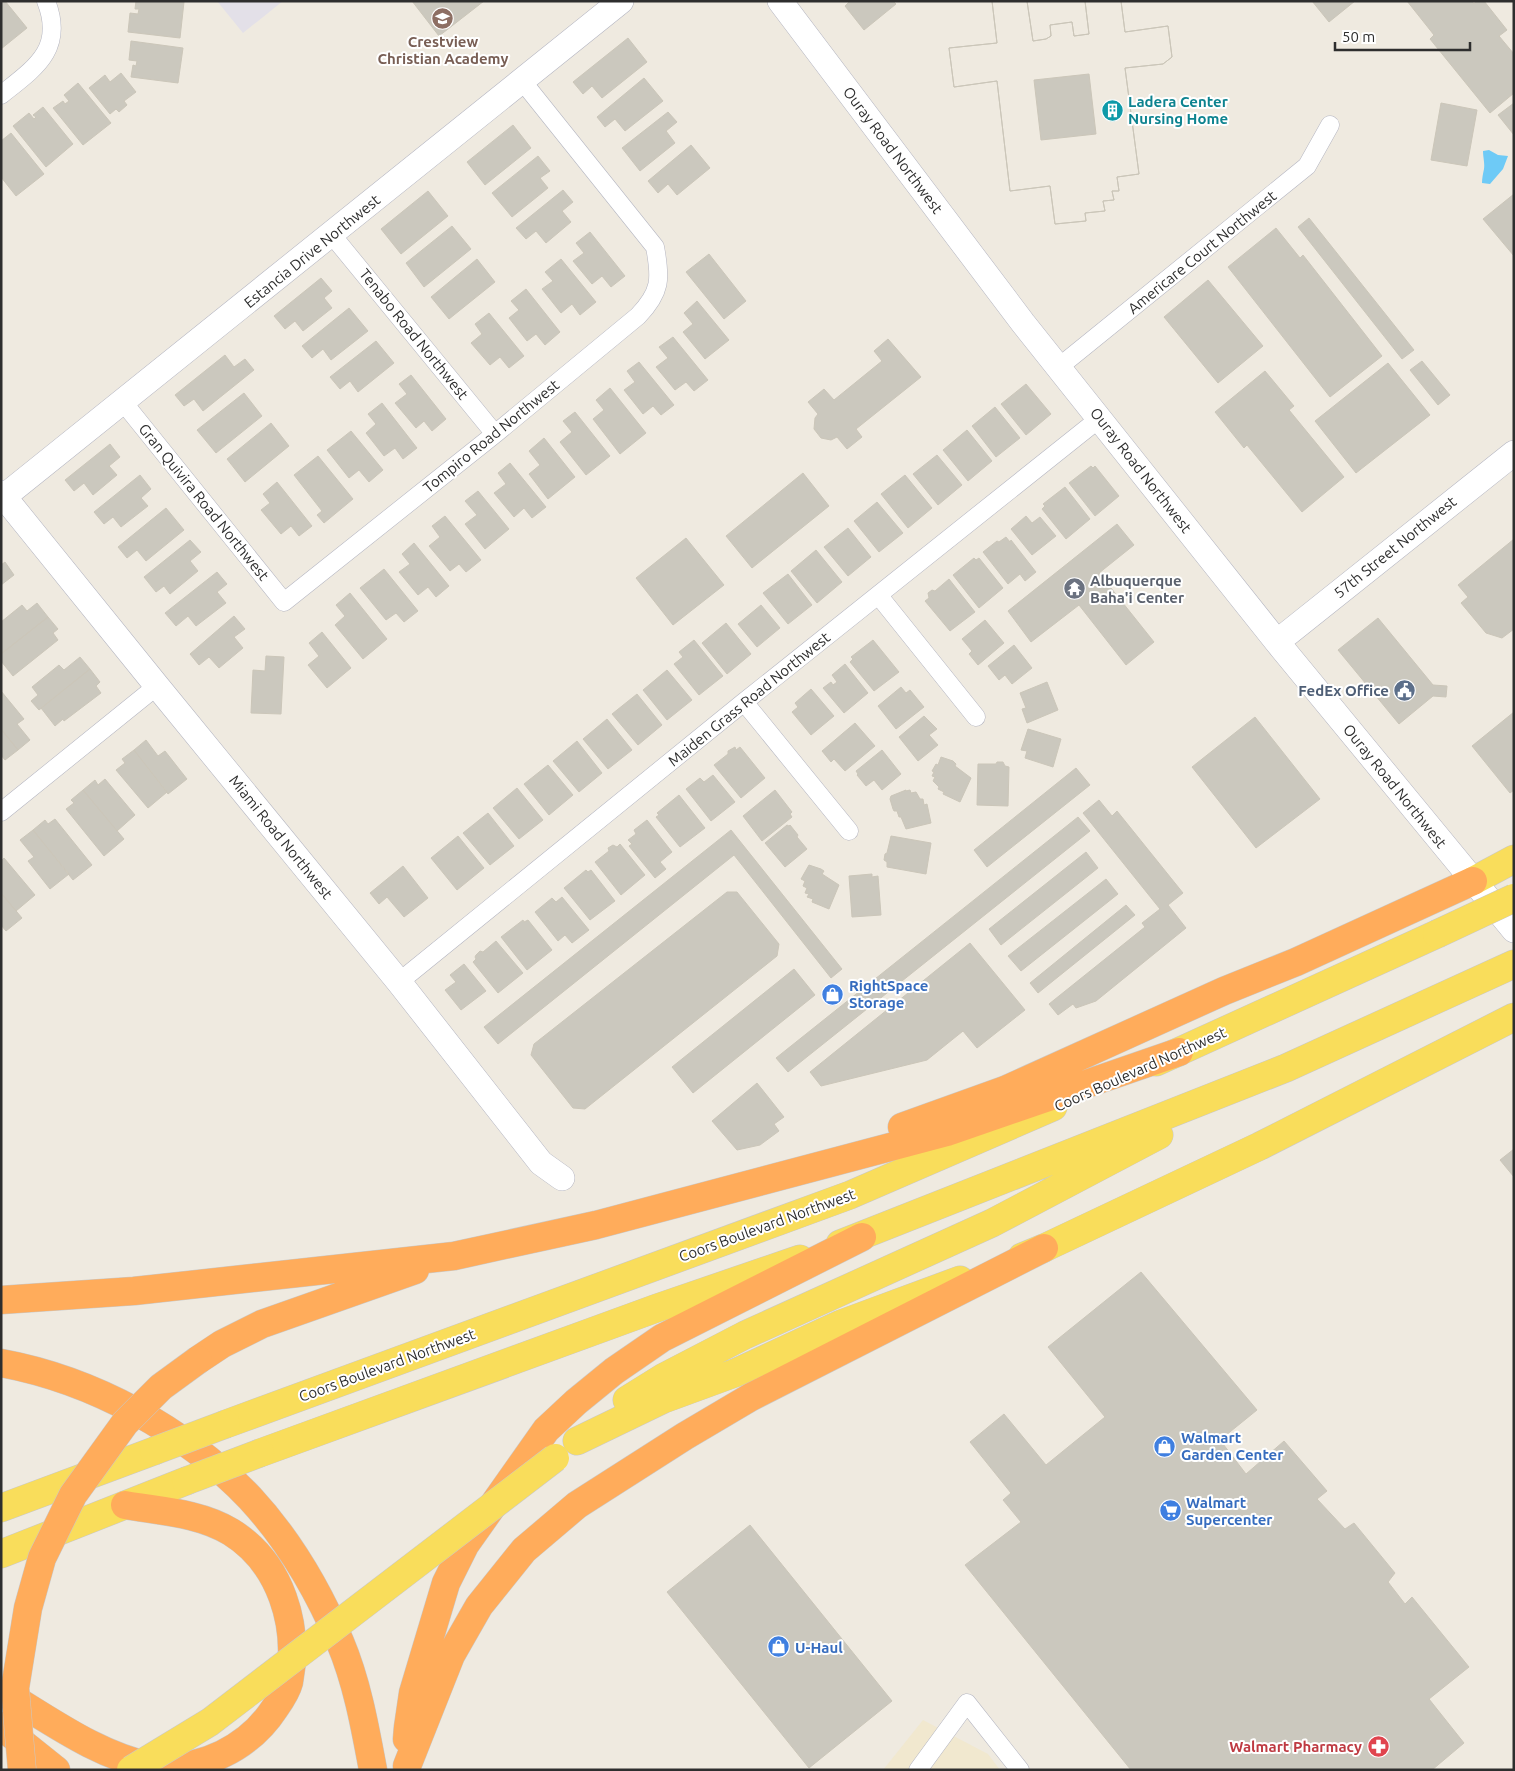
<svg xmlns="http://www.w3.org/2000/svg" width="1515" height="1771" viewBox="0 0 1515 1771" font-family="Ubuntu,sans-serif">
<rect width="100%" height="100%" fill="#efeae0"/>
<!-- industrial -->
<path fill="#e3e0e8" d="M217,1H283L243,33Z"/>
<!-- education -->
<path fill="#f1e8cf" d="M923,1720L988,1754L1000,1770H883Z"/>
<!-- water -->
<path fill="#6ecaf6" d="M1489,150L1498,155L1508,156L1503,169L1490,184L1482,183C1482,178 1483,174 1484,169C1485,164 1483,157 1483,151Z"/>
<!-- building -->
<path fill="#cbc8be" stroke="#cbc6b9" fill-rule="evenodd" d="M5,1L27,28L1,49V4Z
M136,1L184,2L180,38L128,32L130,13L138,14L139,9H135Z
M412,1H484L439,36Z
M850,1H893L896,4L864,30L845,6Z
M992,1H1027L1033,41L1046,39L1051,36L1050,25L1072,22L1074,36L1089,34L1085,1H1121L1125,32L1168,26L1172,57L1163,64L1125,68L1139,174L1117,177L1119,191H1112L1114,200L1103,201L1105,211L1085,213L1086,221L1055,224L1050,186L1010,191L997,81L954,87L949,48L997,43ZM1089,74L1096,134L1041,140L1034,80Z
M992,1H1027L1033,41L1046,39L1051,36L1050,25L1072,22L1074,36L1089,34L1085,1H1121L1125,32L1168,26L1172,57L1163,64L1125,68L1139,174L1117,177L1119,191H1112L1114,200L1103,201L1105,211L1085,213L1086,221L1055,224L1050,186L1010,191L997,81L954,87L949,48L997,43Z
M1312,1H1355L1329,22Z
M1407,1H1472L1474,4L1476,1H1484L1507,30L1499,36L1514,54V93L1490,113L1430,39L1434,35Z
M628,38L647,62L602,98L592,86L583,94L573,82Z
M131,41L183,48L178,83L131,77L133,65L136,66L137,61L129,60Z
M121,73L136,92L124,101L127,105L119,112L116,109L110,114L89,88L105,75L110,82Z
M644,78L663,101L625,131L615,119L605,127L597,117Z
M78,83L111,123L83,145L53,108L63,101L65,104L69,101L64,95Z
M1441,103L1477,110L1467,166L1431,160Z
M1514,103V135L1498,115Z
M43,107L73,144L46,167L13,126L29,113L34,119L36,117L33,115Z
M668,112L677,122L666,131L675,143L640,171L622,148Z
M513,125L531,148L485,185L467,162Z
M11,133L44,174L16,196L1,177V141Z
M691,145L710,168L677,195L668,184L658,193L648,181Z
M538,156L550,171L540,178L548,188L512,217L492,193Z
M563,190L573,202L562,211L571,222L546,243L536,231L526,239L516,228Z
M428,191L448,216L401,254L381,229Z
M1514,194V256L1483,219Z
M1309,218L1414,350L1402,359L1298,227Z
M452,226L471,249L424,287L406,263Z
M1276,228L1300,258L1303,255L1382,356L1330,397L1228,267Z
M590,232L625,276L611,287L602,276L592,284L573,261L584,253L576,243Z
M709,254L746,301L724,319L686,272Z
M477,259L495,282L449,319L431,297Z
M561,259L596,302L580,315L572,304L561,313L542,289L553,281L545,272Z
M321,278L332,291L324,298L332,308L303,331L295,321L285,329L274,316Z
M1208,280L1263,346L1218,383L1164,317Z
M526,289L560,332L545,345L536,334L527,341L509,318L519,310L511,301Z
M697,301L729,340L705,359L683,332L693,324L684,313Z
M349,308L368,331L331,360L323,349L312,358L302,346Z
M489,313L524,356L509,368L500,357L490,365L471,343L482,334L475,324Z
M673,337L708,380L694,391L686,382L675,390L656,367L668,358L659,347Z
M888,339L921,377L856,429L862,437L847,449L837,437L831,440L821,438L814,429L815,418L818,414L808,402L824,389L834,400L882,361L874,351Z
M376,341L394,363L358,392L350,381L340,389L330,377Z
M225,355L234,367L245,359L254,370L203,411L194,399L184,406L175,395Z
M1422,361L1450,395L1438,405L1410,370Z
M639,362L674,405L661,415L653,406L643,414L624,390L635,382L627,371Z
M1388,363L1430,415L1356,473L1315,421Z
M1265,371L1294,406L1289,410L1344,477L1302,512L1247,445L1244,448L1215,412Z
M411,375L446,419L432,431L424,421L416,428L395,403L407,394L399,384Z
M1026,384L1051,414L1026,435L1001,404Z
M610,388L646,433L620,454L593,419L604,410L596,400Z
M244,393L262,416L216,453L197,430Z
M382,403L417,448L403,459L395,448L384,456L366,433L376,424L368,414Z
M995,407L1020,438L996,457L972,426Z
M575,412L610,456L586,475L560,442L572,432L563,421Z
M271,423L289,446L245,482L227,459Z
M967,430L992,461L968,481L943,450Z
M351,431L383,470L369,482L359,470L349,478L327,450Z
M544,438L575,477L548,499L529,474L540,465L529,451Z
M110,444L120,457L109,466L117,475L93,495L84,483L74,491L65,480Z
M937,455L962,485L938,505L913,474Z
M318,456L353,499L324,523L317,515L322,511L294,475Z
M510,463L546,507L532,518L524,508L514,517L494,493L506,484L498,473Z
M1091,466L1093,468L1095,466L1119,496L1095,516L1069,483Z
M803,473L829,506L752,568L726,536Z
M140,475L151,489L141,498L148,506L121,527L113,517L104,524L94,512Z
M905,475L932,508L908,528L881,494Z
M277,482L312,526L299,536L291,526L281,534L261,510L270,503L263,494Z
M1065,487L1090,519L1066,539L1042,509L1045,506L1043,504Z
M478,491L509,529L485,549L465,524L477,515L465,501Z
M877,502L903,533L879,552L854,521Z
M166,508L184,530L146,561L137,550L127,558L118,547Z
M445,516L481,560L466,572L459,564L450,571L429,546L440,537L432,526Z
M1026,516L1032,523L1040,517L1056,536L1032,555L1011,529Z
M1117,524L1134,545L1099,573L1154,642L1126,665L1079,605L1031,642L1008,611Z
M848,528L871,557L848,576L824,547Z
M1006,537L1010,542L1011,540L1036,572L1025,581L1020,574L1008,584L983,552L997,541L999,542Z
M686,538L724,585L673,625L636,578Z
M1514,539V629L1502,638L1486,633L1461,603L1468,597L1458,585Z
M190,540L201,552L190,561L198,571L170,594L164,586L156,592L144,577Z
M414,543L449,586L436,597L428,587L418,595L399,572L410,564L402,554Z
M816,550L842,582L817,603L791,571Z
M974,558L976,560L979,558L1003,588L979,608L953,575Z
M5,562L14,575L1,585V565Z
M384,569L418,611L404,622L396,613L386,620L360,588Z
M217,572L227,584L217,592L226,603L196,626L188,616L176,626L165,613Z
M788,574L812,605L788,624L763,593Z
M949,579L975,612L950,631L925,601L929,598L928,593L932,590L935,591Z
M350,593L387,639L363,659L335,625L345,616L336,605Z
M37,603L48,617L1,654V622L22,605L27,611Z
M761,605L780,628L757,647L738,624Z
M234,616L245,629L234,637L243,648L219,668L209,657L199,665L190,654Z
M48,617L58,629L53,633L58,640L13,676L1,661V654Z
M1378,618L1433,685L1447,686L1446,697L1433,696L1399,724L1338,650Z
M985,620L1004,643L978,665L969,654L972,651L962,639Z
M726,623L751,654L727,674L702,643Z
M322,632L351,668L327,688L308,665L319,656L309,643Z
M694,640L723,676L699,695L674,664L683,657L679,652Z
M873,640L899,672L874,691L850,662L853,659L851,657Z
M1014,645L1032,668L1012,684L1005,675L999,680L988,666Z
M266,656L284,657L281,714L251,713L253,670L265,671Z
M80,657L90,669L39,710L31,701L38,695L32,687L59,665L64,670Z
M845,664L868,693L844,713L823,688L831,682L833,685L837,682L832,675Z
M90,669L100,682L96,686L101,693L64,721L63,719L55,726L41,708Z
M667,670L692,700L667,720L643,690Z
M1047,682L1058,710L1027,723L1022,709L1026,708L1020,693Z
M901,687L906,693L910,690L924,707L896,729L878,706Z
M811,689L834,716L811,735L792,712L798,707L795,703Z
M1,691L24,719L17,724L30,740L18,750L1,729Z
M637,694L662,725L638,745L612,714Z
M1514,712V790L1510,793L1472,746Z
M924,716L937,729L929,735L938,745L918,761L899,737Z
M1255,717L1320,799L1256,848L1192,767Z
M607,719L632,750L608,769L583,739Z
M855,723L875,746L845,771L834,759L831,762L822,751Z
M1,729L18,750L5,760L1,755Z
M1028,729L1061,739L1053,767L1025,758L1027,751L1021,750Z
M146,740L158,756L165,751L187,779L168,794L134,750Z
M577,741L602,773L579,792L553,761Z
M735,747L736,750L740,747L765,778L741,798L714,765L728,754V751Z
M134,750L167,792L148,808L116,770L125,763L122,759Z
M882,750L901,774L882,790L874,780L866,786L857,775L858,774L856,771Z
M941,757L953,761L956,764L955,766L971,778L960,802L943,794L944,792L938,789L939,787L933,781L935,777L932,776L934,772L932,771L936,764L938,765Z
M997,762H1003L1005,766L1009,767L1008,806L977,805L978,764H996Z
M548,765L573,795L549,815L524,784Z
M1076,768L1090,785L987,867L974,850Z
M713,775L735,802L711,821L686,789L700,778L704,782Z
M105,779L135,815L117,831L83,790L95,780L98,785Z
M517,788L543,820L519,839L493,808Z
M83,790L124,839L104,856L66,809L74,803L71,800Z
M775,790L792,812L790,814L792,817L762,841L743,816Z
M906,790V791L910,790L911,793L916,792L920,799H923L924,805L927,804L931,823L906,829L901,817H899L897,811H894L893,809L890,799L891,796Z
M679,795L705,828L680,847L656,817L659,815L657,813Z
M1099,800L1112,816L1117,811L1183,893L1168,905L1186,928L1096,1001L1076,1008L1073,1004L1058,1015L1049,1004L1145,927L1142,923L1160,909L1083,813Z
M488,813L514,846L490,865L463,833Z
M1078,817L1090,831L788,1072L776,1058Z
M55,819L92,865L73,880L33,830L45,820L48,824Z
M647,820L672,852L660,862L666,869L655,878L629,846L632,844L628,840L636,834L634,830Z
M787,825L789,826L790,825L798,835L797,837L807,849L785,867L765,843Z
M33,830L69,874L50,889L28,861L34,857L20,840Z
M731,830L842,969L831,978L734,855L498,1044L484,1027Z
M458,836L484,868L457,890L431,858Z
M891,836L931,843L926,874L887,867V862L884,860L885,854L887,853Z
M620,844L645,875L621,895L595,862L609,851L608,848L613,845L617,847Z
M1086,852L1098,868L1001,945L989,929Z
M4,858L35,895L16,911L1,893V861Z
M809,865L821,869L824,871L822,874L839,885L829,909L812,902L813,899L807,897L809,894L805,893L807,888L803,886L805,881L801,879Z
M403,866L428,898L404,917L387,897L379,904L370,893Z
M586,870L588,872L591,870L615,901L590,920L564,888Z
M872,874V877L878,876L881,915L852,917L849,876Z
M1106,879L1118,894L1021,971L1008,956Z
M727,892H737L779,944L777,956L585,1109L573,1108L531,1055L534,1044Z
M1,893L22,918L6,931L1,925Z
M562,897L589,930L572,943L565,935L558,941L535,912L552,898L556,902Z
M1126,905L1135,915L1038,993L1030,983Z
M523,920L524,922L528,920L552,950L527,970L501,937Z
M496,941L523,973L498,993L473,962L476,959L475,957L476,955L480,951L483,952Z
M970,943L1025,1010L977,1048L963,1031L927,1060L821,1086L810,1072Z
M464,964L486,991L461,1010L445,990L456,982L450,975Z
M794,969L815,995L693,1093L672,1067Z
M757,1083L784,1117L774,1124L779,1131L760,1145L737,1150L712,1121Z
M1514,1149V1177L1500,1160Z
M1141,1272L1257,1410L1220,1440L1246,1474L1284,1441L1327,1491L1317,1499L1345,1529L1354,1523L1395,1573L1388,1582L1405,1604L1412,1597L1469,1667L1429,1699L1464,1743L1432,1770H1131L965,1565L1021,1522L1003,1500L1011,1493L970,1442L1004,1414L1046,1465L1105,1417L1048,1347Z
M750,1525L892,1701L809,1768L667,1592Z"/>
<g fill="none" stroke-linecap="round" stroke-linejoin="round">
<defs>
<path id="street" d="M1,95C35,68 65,49 46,1
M332,235L495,434
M1059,367L1307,166L1330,125
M123,402L284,602L495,434L638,316C661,292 661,279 655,247L523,82
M879,596L976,717
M744,702L849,831
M1,812L157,686
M399,982L744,702L1100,418
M918,1770L967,1703L1020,1770"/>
<path id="secondary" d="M780,1L1023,323L1277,642L1514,930
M1,493L157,686L399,982L541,1163L562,1178
M1,499L621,1
M1277,642L1514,453"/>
<path id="primary" d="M1473,881L1514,859
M1156,1062L1437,934
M840,1244L1286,1068L1514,964
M1022,1257L1044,1248L1260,1146L1514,1017
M627,1400L664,1377L745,1335L992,1223L1159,1135
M226,1424L850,1195L1053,1107
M577,1441L664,1399L735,1373L841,1324L960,1280
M260,1453L657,1308L800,1259
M1,1508L154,1451
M1,1554L186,1481"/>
<path id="highway" d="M902,1127L1005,1090L1224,991L1296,962L1473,881
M1,1300L134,1291L454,1256L596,1225L947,1132L1179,1052
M198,1360L222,1344L262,1324L415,1270
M1,1363C93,1380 185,1430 250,1498C288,1539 318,1590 340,1642C357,1682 365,1727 373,1770
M1,1691C50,1720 96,1755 153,1767C202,1771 249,1748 275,1708C280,1701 287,1690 289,1682C300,1626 281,1563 231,1532C200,1513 160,1511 125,1505
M1,1726L56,1770
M407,1739L408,1727L413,1693L446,1583L465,1545L546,1430L576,1402L614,1371L662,1338L862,1237
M407,1766L451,1655L479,1606L524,1550L577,1505L685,1436L751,1397L1044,1248"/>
</defs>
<!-- street casing -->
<use href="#street" stroke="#b4b5c1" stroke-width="19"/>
<!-- secondary casing -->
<use href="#secondary" stroke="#b4b5c1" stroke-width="26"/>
<!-- primary casing -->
<use href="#primary" stroke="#c9c9c9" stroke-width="29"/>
<!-- highway casing -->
<use href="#highway" stroke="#c9c9c9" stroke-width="29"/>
<!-- street -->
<use href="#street" stroke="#fff" stroke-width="18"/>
<!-- secondary -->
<use href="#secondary" stroke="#fff" stroke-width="25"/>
<!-- primary -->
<use href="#primary" stroke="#f9dd5b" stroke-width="28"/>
<!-- highway -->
<use href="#highway" stroke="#ffac5b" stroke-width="28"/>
<defs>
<path id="primary-bridge" d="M1437,934L1514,898
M154,1451L226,1424
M186,1481L260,1453
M131,1770L210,1722L555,1458"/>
<path id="highway-bridge" d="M22,1770L15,1688L28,1608L42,1558L73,1495L125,1423L161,1387L198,1360"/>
</defs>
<!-- primary-bridge casing -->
<use href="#primary-bridge" stroke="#c9c9c9" stroke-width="29" stroke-linecap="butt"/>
<!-- highway-bridge casing -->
<use href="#highway-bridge" stroke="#c9c9c9" stroke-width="29" stroke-linecap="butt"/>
<!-- primary-bridge -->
<use href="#primary-bridge" stroke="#f9dd5b" stroke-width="28"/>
<!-- highway-bridge -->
<use href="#highway-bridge" stroke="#ffac5b" stroke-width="28"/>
</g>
<!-- icons -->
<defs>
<symbol id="school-disc" viewBox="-11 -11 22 22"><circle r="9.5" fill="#8d6e63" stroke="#fff"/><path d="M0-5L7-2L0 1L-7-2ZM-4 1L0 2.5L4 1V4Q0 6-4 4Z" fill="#fff"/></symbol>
<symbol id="building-disc" viewBox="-11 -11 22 22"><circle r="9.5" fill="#0f9aa8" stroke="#fff"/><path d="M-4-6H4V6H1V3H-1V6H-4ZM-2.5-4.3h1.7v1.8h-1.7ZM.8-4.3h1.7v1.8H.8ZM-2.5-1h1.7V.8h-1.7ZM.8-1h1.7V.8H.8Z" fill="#fff"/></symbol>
<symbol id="temple-disc" viewBox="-11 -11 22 22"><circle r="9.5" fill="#6b7280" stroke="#fff"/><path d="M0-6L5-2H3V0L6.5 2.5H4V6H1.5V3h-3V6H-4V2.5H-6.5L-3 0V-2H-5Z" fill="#fff"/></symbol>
<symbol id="civic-disc" viewBox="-11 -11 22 22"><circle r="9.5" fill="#5c6f8a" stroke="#fff"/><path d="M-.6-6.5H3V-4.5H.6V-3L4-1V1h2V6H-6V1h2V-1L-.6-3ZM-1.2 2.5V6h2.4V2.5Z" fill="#fff"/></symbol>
<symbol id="shop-disc" viewBox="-11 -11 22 22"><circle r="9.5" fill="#3f7fe0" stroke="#fff"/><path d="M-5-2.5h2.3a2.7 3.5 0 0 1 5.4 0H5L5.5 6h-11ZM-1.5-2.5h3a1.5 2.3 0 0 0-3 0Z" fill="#fff"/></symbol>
<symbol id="supermarket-disc" viewBox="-11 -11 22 22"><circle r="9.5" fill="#3f7fe0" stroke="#fff"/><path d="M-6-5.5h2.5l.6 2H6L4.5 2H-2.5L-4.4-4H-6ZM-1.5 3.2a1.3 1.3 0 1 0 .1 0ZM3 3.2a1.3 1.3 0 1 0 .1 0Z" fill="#fff"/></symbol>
<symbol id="pharmacy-disc" viewBox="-11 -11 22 22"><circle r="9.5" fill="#e0444e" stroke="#fff"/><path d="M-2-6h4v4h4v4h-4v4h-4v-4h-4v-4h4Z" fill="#fff"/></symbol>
</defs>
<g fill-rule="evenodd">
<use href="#school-disc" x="430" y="6" width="25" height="25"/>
<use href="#building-disc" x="1100" y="98" width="25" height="25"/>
<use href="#temple-disc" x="1062" y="576" width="25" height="25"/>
<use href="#civic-disc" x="1392" y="678" width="25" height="25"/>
<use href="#shop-disc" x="820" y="982" width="25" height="25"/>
<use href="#shop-disc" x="1152" y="1434" width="25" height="25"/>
<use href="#supermarket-disc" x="1158" y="1498" width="25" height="25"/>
<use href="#shop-disc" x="766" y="1634" width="25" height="25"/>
<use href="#pharmacy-disc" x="1366" y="1734" width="25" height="25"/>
</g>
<g text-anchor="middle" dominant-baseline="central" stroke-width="4" stroke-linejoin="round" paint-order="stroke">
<!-- education labels -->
<g font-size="15" font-weight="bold" fill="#785e54" stroke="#fff">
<text x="443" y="41">Crestview<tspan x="443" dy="17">Christian Academy</tspan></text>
</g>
<!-- culture labels -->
<g font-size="15" font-weight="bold" fill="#0d838f" stroke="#fff" text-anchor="start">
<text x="1128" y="101">Ladera Center<tspan x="1128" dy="17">Nursing Home</tspan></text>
</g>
<!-- street labels -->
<g font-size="15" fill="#2e2e2e" stroke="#fff">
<text transform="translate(893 150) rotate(53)">Ouray Road Northwest</text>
<text transform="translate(312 251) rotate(-39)">Estancia Drive Northwest</text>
<text transform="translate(1202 252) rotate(-39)">Americare Court Northwest</text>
<text transform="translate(414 334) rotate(51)">Tenabo Road Northwest</text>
<text transform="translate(491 436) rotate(-39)">Tompiro Road Northwest</text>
<text transform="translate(1141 470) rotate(52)">Ouray Road Northwest</text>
<text transform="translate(204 502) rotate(51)">Gran Quivira Road Northwest</text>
<text transform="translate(1395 547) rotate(-39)">57th Street Northwest</text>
<text transform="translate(749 699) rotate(-39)">Maiden Grass Road Northwest</text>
<text transform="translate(1395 786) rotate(51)">Ouray Road Northwest</text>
<text transform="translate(281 837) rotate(51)">Miami Road Northwest</text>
<text transform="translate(1140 1069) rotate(-24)">Coors Boulevard Northwest</text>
<text transform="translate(767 1225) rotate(-20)">Coors Boulevard Northwest</text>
<text transform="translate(387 1365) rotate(-20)">Coors Boulevard Northwest</text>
</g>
<!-- worship labels -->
<g font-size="15" font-weight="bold" fill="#5b616d" stroke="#fff" text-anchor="start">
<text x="1090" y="580">Albuquerque<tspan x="1090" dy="17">Baha'i Center</tspan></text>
</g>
<!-- service labels -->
<g font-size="15" font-weight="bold" fill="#4e5e75" stroke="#fff" text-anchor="end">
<text x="1389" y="690">FedEx Office</text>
</g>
<!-- shop labels -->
<g font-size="15" font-weight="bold" fill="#366cbe" stroke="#fff" text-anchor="start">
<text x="849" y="985">RightSpace<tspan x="849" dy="17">Storage</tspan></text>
<text x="1181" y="1437">Walmart<tspan x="1181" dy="17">Garden Center</tspan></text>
<text x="1186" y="1502">Walmart<tspan x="1186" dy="17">Supercenter</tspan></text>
<text x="795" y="1647">U-Haul</text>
</g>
<!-- health labels -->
<g font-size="15" font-weight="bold" fill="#be3a42" stroke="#fff" text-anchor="end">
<text x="1362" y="1746">Walmart Pharmacy</text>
</g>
</g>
<!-- border -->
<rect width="1515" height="1771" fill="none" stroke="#2e2e2e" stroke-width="5"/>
<!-- scale -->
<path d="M1335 42v8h135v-8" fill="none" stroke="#2e2e2e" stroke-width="2.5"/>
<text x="1342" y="42" font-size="15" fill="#2e2e2e" stroke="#ffffff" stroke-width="4" paint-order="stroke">50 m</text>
</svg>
